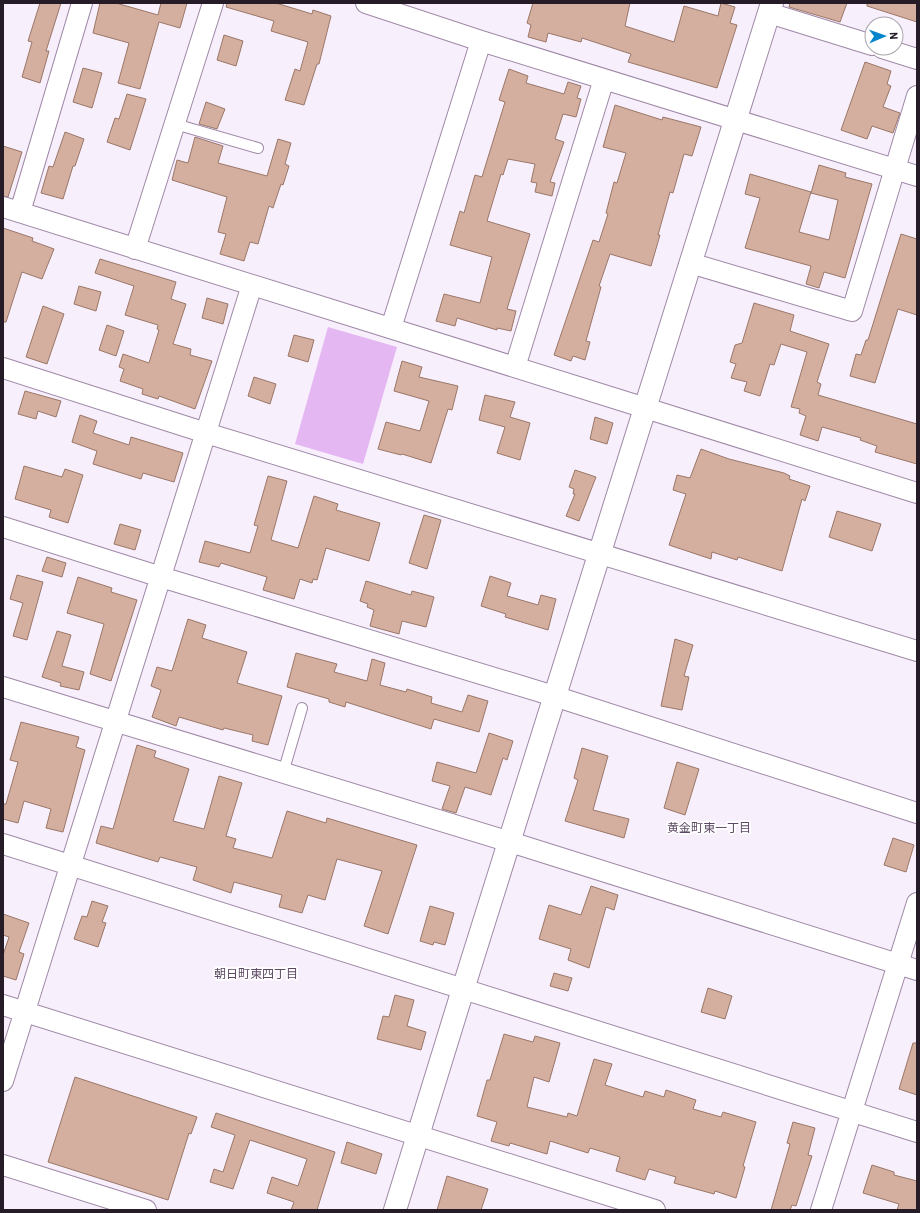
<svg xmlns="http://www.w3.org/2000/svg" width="920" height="1213" viewBox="0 0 920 1213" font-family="Barlow,'Noto Sans JP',sans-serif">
<rect width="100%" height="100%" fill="#f8effc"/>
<!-- green -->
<path fill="#e4b7f3" d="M328,327L397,347L363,464L295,444Z"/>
<!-- building -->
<path fill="#d4ae9e" stroke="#9a7768" d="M40,3H61L46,51H49L40,83L22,77L32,42L28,41Z
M100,3H116L158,15L161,3H187L180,28L159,22L140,89L118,83L129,43L93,33Z
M227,3H276L312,14L313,10L331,16L319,64H317L304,105L285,100L295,69L300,71L308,42L271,31L274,21L226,7Z
M533,3H630L625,26L674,42L684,6L718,16L721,3L735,7L730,23L737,25L717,88L628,62L631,54L582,38L581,42L548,33L546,42L528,37L531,25L527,23Z
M790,3H847L840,22L789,7Z
M867,3H917V22L867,6Z
M224,35L243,41L236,66L217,60Z
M865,62L891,71L887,84L891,86L883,107L900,113L893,133L872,126L867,139L841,130Z
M83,68L102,73L92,108L73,102Z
M509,69L528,76L526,83L564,94L568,82L581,86L577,98L581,99L576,117L563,114L555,139L564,142L550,182L555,183L552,196L535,192L537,183L531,182L535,164L508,159L503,175L501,174L487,221L530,234L507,309L516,311L511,331L497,328V330L457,318L455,326L436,321L444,294L480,303L492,257L450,245L460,211L464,213L475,175L482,177L505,102L499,100Z
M127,94L146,99L130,150L107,142L115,118L119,119Z
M206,102L225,109L217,129L199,124Z
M615,105L662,120L663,117L701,127L692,156L684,154L673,193L670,192L658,235H660L651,266L610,254L599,286L601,287L586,341L590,342L585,360L573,356L571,361L554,355L593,240L599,242L608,214L606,213L614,182L617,183L626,153L603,147Z
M65,132L84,139L75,166H73L63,199L41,193L49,166L53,167Z
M195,137L223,146L218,163L267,176L278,139L291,143L285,164L289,166L283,185L281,184L273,208L269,206L258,244L250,242L244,261L220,254L226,234L218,232L227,197L172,180L177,160L188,163Z
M3,146L22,152L8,197L3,196Z
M819,165L846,173L845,177L872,184L845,278L824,272L819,288L806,284L811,266L745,248L760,198L745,194L750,174L811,192L799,232L829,240L838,200L811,193Z
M3,228L33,238L32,241L54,249L42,279L22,272L6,322H3Z
M901,234L917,239V315L898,309L875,383L850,376L856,354L861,355L866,340H868Z
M100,259L176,282L171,299L186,304L173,344L191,349L190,355L212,361L195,409L159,396L158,399L142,394L143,389L120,381L124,369L119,367L123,354L149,363L159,330L157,329L158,325L125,315L134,286L95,273Z
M79,286L101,292L96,311L74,304Z
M207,298L228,304L223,324L202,318Z
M754,303L794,315L790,331L829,344L817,382L821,384L818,395L917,424V464L875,452L877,446L860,440L861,438L822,427L818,441L800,435L806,416L799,413L800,409L791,407L807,352L781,344L774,365L770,364L760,396L744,391L747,382L731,378L736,364L730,362L735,345L742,343Z
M43,306L64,314L47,364L26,357Z
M107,325L124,331L116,356L99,350Z
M294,335L314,340L308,362L288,356Z
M402,361L422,367L419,377L458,386L452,410L448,409L431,463L402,454L401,455L378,449L386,422L420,431L429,401L394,391Z
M254,377L276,384L270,404L248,396Z
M25,391L61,401L56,417L38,411L36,419L18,414Z
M485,395L515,402L510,417L530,423L520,460L497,453L505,427L479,420Z
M80,415L97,421L93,433L129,445L131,437L183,453L174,482L143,473L141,479L93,464L97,451L72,442Z
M595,417L613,423L607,444L590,439Z
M701,449L729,459L784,473L790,476L789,479L810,486L805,501L802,499L782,571L738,557L737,560L712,552L711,559L669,545L686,494L673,490L677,475L690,478Z
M24,466L62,477L65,469L83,475L68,523L49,517L51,510L15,499Z
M575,470L596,477L579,521L566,516L575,494H573L574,489L569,487Z
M268,476L287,481L271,540L298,548L314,496L338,504L336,510L380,523L369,561L326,548L317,580L313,579L312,583L300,579L294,599L263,590L267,577L221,563L219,567L199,562L205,541L250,553L258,526L254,525Z
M837,511L881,524L872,551L829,537Z
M424,515L441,520L427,569L409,563Z
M120,524L141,530L135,550L114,544Z
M47,557L66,563L62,577L42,571Z
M17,575L43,582L27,640L13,636L23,603L10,599Z
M490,576L511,583L507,596L538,605L541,595L556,599L548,630L505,617L506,614L481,606Z
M78,577L112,588L111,592L137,600L111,681L90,674L104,624L67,613Z
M366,581L411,595L412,591L434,597L426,627L402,621L399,634L370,626L374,610L367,607L368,604L360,601Z
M188,619L206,625L202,638L247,652L237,683L282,696L268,745L252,741L253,735L224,728L223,730L179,717L176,726L152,717L161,690L151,686L157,667L172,671Z
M57,631L71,635L62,666L84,672L79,690L60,686L61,683L42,677Z
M675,639L693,645L684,676L689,677L682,710L661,706Z
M296,653L337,664L334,672L367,681L372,659L385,663L380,685L406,692L407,689L432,697L431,703L462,712L468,695L488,701L479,732L434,719L431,729L346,702L345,707L329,702V699L287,687Z
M21,722L79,737L76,747L85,750L63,832L46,828L51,809L24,801L18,823L3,819V804H6L18,762L10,760Z
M489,733L513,741L507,760L503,758L491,795L465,787L456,813L442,809L450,786L432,781L437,762L476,773Z
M137,745L156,751L154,757L189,769L173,821L204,829L219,776L242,783L226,836L236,839L233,848L272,858L287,811L326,823L327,818L417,845L388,934L364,926L382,871L337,859L325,900L308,895L302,913L279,907L282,895L234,882L231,893L193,880L197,867L160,857L158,862L96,843L101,826L113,829Z
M582,748L608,756L593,810L629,819L624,838L565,821L578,780L574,778Z
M677,762L699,769L685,815L664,808Z
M893,838L914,845L906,872L884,865Z
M591,886L618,895L614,910L606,907L589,968L568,960L571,949L539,939L549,905L581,915Z
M92,901L108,906L102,922L106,923L98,947L74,939L82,916L87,917Z
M430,906L454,913L445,945L434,942L433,945L420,941Z
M3,914L29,923L19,952L24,954L16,980L3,976V955L9,937L3,935Z
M554,973L572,978L568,991L550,986Z
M708,988L732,996L725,1019L701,1012Z
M395,995L414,1000L407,1026L426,1032L421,1050L377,1039L383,1016L389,1017Z
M504,1034L533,1042L535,1036L560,1043L549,1082L534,1077L527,1107L567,1117L568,1113L577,1116L594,1059L612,1064L605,1085L643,1097L645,1091L664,1097L666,1090L696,1100L693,1109L721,1117L723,1112L756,1122L743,1166L745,1167L736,1198L715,1191L714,1194L674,1183L676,1177L649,1169L645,1180L616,1171L620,1157L590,1148L588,1153L550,1141L547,1154L510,1143L509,1146L491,1141L497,1122L477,1116L487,1080H490Z
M913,1043H917V1095L899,1089Z
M75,1077L197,1117L191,1134L189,1133L168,1200L48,1162Z
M216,1113L335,1152L317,1210H291L294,1202L267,1193L272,1177L298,1186L307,1159L250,1140L233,1189L210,1182L214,1169L223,1172L235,1135L211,1127Z
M793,1122L815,1128L808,1155L812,1156L796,1206L792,1205L790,1210H771L790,1144L787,1143Z
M347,1142L382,1154L376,1174L341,1163Z
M872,1165L894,1172V1175L917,1181V1210H897L899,1204L863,1193Z
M447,1176L488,1189L481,1210H437Z"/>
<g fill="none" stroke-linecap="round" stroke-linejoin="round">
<defs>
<path id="service" d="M175,124L258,148
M283,773L302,708"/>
<path id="minor" d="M366,3L481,41L917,176
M769,13L872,45
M882,48L917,59
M3,207L917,493
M20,212L82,3
M135,249L213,3
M690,263L852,311L917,96
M391,328L481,41
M515,367L604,79
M3,368L206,433L917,651
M3,527L161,577L554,696L917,813
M3,687L523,846L917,970
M3,844L917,1132
M3,1005L655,1210
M3,1081L252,285
M3,1165L146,1210
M821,1210L917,903"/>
<path id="tertiary" d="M395,1210L469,970L772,3"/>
</defs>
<!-- service casing -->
<use href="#service" stroke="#9f89a7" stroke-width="12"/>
<!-- minor casing -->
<use href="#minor" stroke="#9f89a7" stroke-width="22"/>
<!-- tertiary casing -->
<use href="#tertiary" stroke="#9f89a7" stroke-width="24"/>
<!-- service -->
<use href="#service" stroke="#fff" stroke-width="10"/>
<!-- minor -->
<use href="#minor" stroke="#fff" stroke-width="20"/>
<!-- tertiary -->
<use href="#tertiary" stroke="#fff" stroke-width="22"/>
</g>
<g text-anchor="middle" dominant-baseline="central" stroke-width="3.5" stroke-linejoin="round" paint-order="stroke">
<!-- neighbourhood labels -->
<g font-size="12" fill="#5d4964" stroke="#fff">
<text x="709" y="827">黄金町東一丁目</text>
<text x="256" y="973">朝日町東四丁目</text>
</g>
</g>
<!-- border -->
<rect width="920" height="1213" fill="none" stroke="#251c28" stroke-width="8"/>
<!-- north arrow -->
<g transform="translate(884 36) rotate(88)"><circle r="19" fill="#ffffff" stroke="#a8a4a9"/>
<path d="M0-3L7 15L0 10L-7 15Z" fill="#0785cc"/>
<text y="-6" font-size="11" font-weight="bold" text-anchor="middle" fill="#251c28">N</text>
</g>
</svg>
